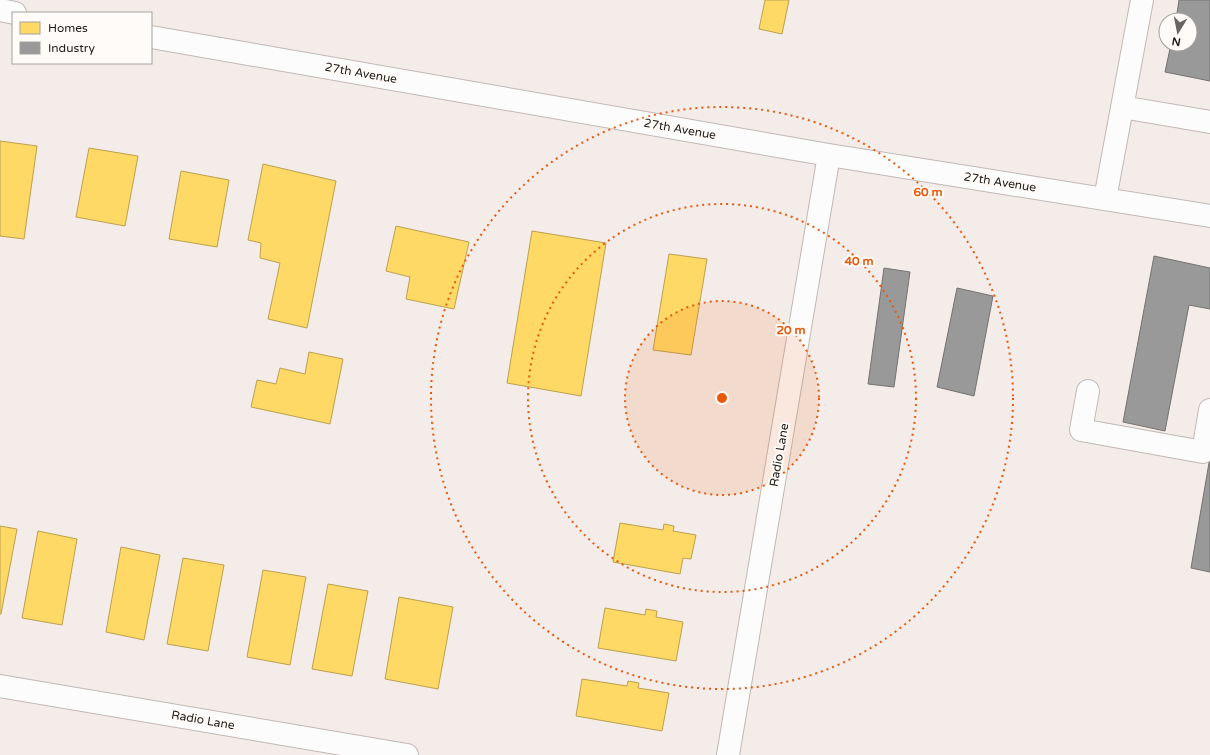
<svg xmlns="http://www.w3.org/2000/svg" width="1210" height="755" viewBox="0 0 1210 755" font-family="'Varela Round',sans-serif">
<rect width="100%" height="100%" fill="#f4ece8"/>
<!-- homes -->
<path fill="#ffd966" stroke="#bca04e" d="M765,0H789L782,34L759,29Z
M0,141L37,146L24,239L0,236Z
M89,148L138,156L125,226L76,217Z
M263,164L336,181L307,328L268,319L280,263L260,258L261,243L248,240Z
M181,171L229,180L217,247L169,239Z
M396,226L469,242L454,309L406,299L410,277L386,271Z
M532,231L606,243L581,396L507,383Z
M669,254L707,259L691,355L653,350Z
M309,352L343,359L330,424L251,407L257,380L276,384L280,368L305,374Z
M620,523L663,530L664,524L674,526L673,531L696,535L691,559L683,558L680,574L613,562Z
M0,526L17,529L1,614H0Z
M38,531L77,539L62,625L22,618Z
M121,547L160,555L144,640L106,632Z
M183,558L224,565L208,651L167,644Z
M263,570L306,577L290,665L247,657Z
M328,584L368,591L352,676L312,669Z
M399,597L453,607L438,689L385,679Z
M605,608L645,615L646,609L657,611L656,617L683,622L676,661L598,648Z
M582,679L627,686L628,681L639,683L638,688L669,693L662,731L576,716Z"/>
<!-- industry -->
<path fill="#999" stroke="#757372" d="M1179,0H1210V81L1165,72L1171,44H1190V20H1176Z
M1154,256L1210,268V309L1189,305L1165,431L1123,422Z
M884,268L910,272L894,387L868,384Z
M957,288L993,296L974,396L937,387Z
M1210,457V572L1191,568Z"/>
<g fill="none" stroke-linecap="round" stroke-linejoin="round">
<defs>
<path id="minor" d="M0,10L15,13
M151,37L829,155L1210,216
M1122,107L1210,122
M1105,199L1142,0
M1088,391L1081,430L1203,452L1210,410
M0,686L407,755
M728,755L829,155"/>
</defs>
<!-- minor casing -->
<use href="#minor" stroke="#c0b9b6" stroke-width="24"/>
<!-- minor -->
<use href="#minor" stroke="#fdfcfc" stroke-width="22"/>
</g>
<!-- distance rings -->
<circle cx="722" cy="398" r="97" fill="#e8590c" fill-opacity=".12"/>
<g fill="none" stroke="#e8590c" stroke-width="2" stroke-dasharray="2 4">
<circle cx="722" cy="398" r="97"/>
<circle cx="722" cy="398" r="194"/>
<circle cx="722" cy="398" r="291"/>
</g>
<g text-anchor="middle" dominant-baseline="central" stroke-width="4" stroke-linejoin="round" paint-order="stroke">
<!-- street labels -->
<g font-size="12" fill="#201b17" stroke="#fefbf9">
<text transform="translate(361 73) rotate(10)">27th Avenue</text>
<text transform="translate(680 129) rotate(10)">27th Avenue</text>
<text transform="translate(1000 182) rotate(9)">27th Avenue</text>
<text transform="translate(779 455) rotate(-80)">Radio Lane</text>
<text transform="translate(203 720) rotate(10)">Radio Lane</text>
</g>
</g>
<circle cx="722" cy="398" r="6" fill="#e8590c" stroke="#fefbf9" stroke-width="2"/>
<g font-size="12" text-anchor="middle" font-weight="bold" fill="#e8590c" stroke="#fefbf9" stroke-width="4" stroke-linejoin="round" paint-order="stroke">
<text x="928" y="196">60 m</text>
<text x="859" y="265">40 m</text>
<text x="791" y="334">20 m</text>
</g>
<!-- legend -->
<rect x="12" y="12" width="140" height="52" fill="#fefbf9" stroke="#a5a19f"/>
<rect x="20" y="22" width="20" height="12" fill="#ffd966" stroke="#a5a19f"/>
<text x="48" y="32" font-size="12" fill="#201b17">Homes</text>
<rect x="20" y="42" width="20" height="12" fill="#999999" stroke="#a5a19f"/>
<text x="48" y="52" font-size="12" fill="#201b17">Industry</text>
<!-- north arrow -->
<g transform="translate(1178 32) rotate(190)"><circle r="19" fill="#fefbf9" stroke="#a5a19f"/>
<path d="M0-3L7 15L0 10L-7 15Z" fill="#6a6460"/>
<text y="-6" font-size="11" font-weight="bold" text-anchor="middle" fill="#201b17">N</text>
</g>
</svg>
